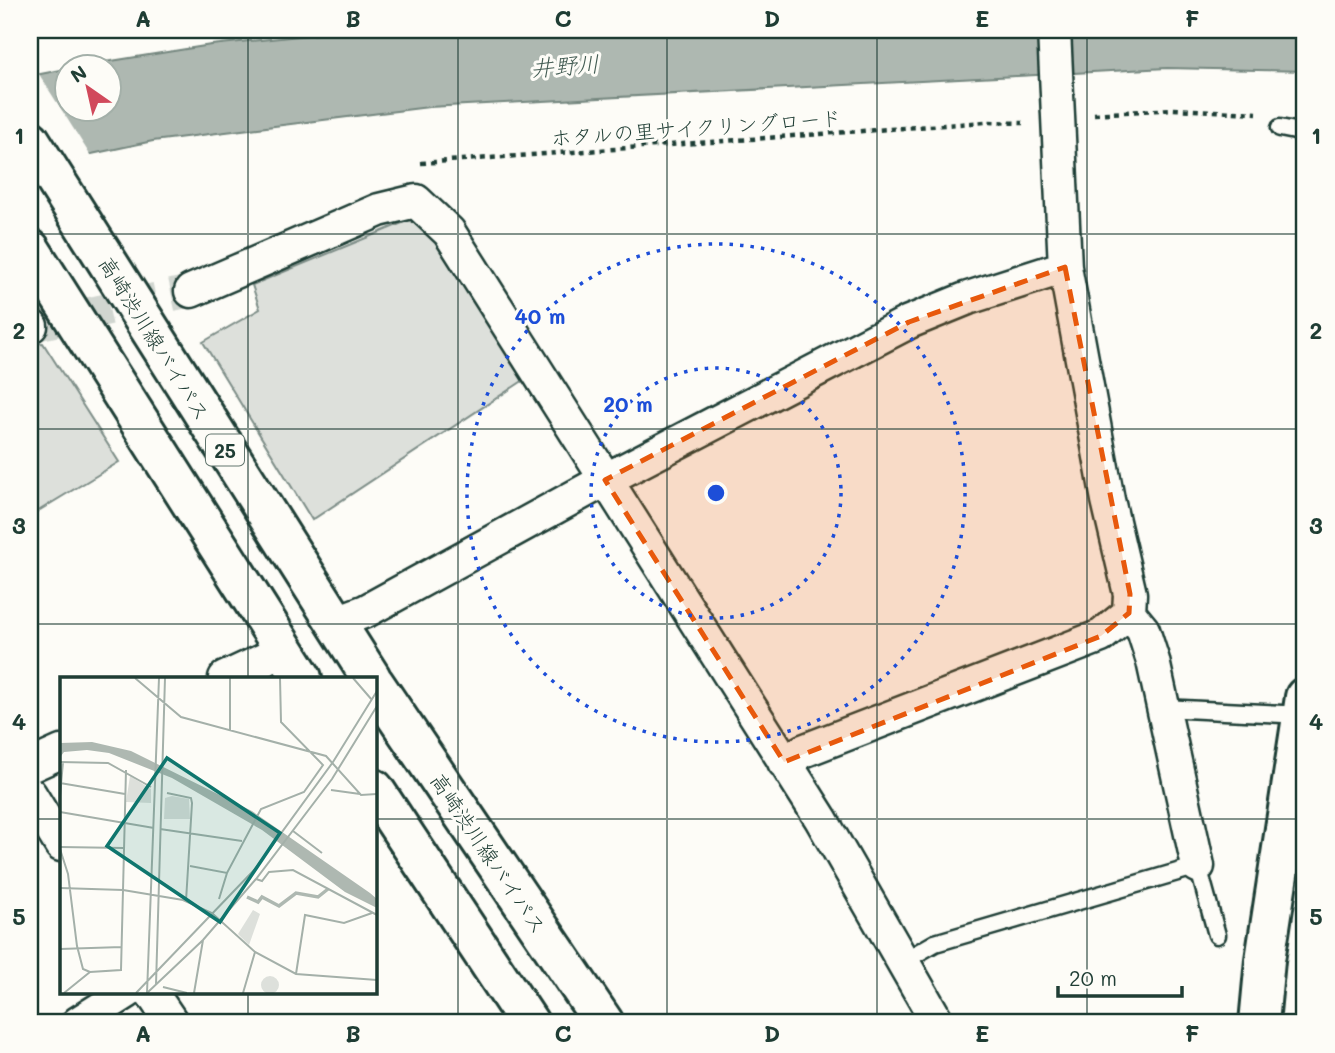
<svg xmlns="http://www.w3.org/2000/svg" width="1335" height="1053" viewBox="0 0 1335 1053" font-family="Mali,'Klee One',sans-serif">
<rect width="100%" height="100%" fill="#fdfcf7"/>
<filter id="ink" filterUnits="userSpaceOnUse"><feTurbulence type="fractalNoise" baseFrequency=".0143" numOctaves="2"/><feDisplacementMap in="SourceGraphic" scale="14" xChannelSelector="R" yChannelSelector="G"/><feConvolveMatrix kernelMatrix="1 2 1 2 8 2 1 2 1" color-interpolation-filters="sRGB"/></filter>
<g filter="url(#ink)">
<!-- green -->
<path fill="#dde0db" stroke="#7e8e88" stroke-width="2" d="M412,219L439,242L527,378L312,520L203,342L260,309L252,285Z
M43,343L119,462L30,516V344Z"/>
<!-- water -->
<path fill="#aeb8b1" stroke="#75877f" stroke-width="2" d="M358,30H1305V71L1167,68L429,107L153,141L30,167V76L66,69V108H108V66H80L211,45Z"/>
<!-- pier -->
<path fill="#fdfcf7" d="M37,71L92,158L30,170V72Z"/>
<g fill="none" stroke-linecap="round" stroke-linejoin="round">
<!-- minor-tunnel -->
<path stroke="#d1d6d0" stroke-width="32" stroke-dasharray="32 16" stroke-linecap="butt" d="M31,326L191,291"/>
<defs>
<path id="service" d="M1280,128L1305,133
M1163,708L1304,715
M902,962L935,943L1198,866L1217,935"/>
<path id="minor" d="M191,291L379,210L416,201L449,232L821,819L938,1023
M30,326H31
M1129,613L1143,630L1153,661L1198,866
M334,623L366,611L605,480L909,322L968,298L1065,267
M225,678L283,651
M784,762L803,751L1101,636L1129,613L1130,594L1108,500L1065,267L1054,30
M30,766L61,752
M30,794L61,845
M151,992L172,1023
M78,1023L127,992"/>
<path id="primary" d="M30,140L371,678
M30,249L302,678
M374,683L604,1023
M374,789L529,1023"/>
<path id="trunk" d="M1259,1023L1265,960L1305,697"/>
</defs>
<!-- service casing -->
<use href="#service" stroke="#1f3d34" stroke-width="21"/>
<!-- minor casing -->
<use href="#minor" stroke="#1f3d34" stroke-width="37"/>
<!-- primary casing -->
<use href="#primary" stroke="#1f3d34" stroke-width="44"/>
<!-- trunk casing -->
<use href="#trunk" stroke="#1f3d34" stroke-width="44"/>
<!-- path -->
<path stroke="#1f3d34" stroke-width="4.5" stroke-dasharray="5 5" stroke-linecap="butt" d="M1094,114L1173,109L1257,113
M421,163L986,122L1023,123"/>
<!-- service -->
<use href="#service" stroke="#fdfcf7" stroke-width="16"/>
<!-- minor -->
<use href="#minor" stroke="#fdfcf7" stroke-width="32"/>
<!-- primary -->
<use href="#primary" stroke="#fdfcf7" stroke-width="38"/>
<!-- trunk -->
<use href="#trunk" stroke="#fdfcf7" stroke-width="38"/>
</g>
</g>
<!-- marked area -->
<path fill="#e8590c" fill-opacity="0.2" stroke="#e8590c" stroke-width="5" stroke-dasharray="14 9" stroke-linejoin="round" d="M1065,267L1130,594L1129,613L1101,636L784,762L605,480L909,322Z"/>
<!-- grid -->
<path fill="none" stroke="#1f3d34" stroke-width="2" stroke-opacity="0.55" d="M248,30V678M458,30V1023M667,30V1023M877,30V1023M1087,30V1023M30,234H1305M30,429H1305M30,624H1305M30,819H61M374,819H1305M248,992V1023"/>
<!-- distance rings -->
<g fill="none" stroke="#1d4ed8" stroke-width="3.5" stroke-dasharray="3.5 7">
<circle cx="716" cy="493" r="125"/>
<circle cx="716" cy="493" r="249"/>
</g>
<g text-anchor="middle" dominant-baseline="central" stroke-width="6" stroke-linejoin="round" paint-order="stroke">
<!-- shield labels -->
<rect fill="#fdfcf7" stroke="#62766e" stroke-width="2" x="206" y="434.5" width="38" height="31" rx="5"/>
<g font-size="19" font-weight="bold" fill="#1f3d34">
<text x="225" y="450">25</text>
</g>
<!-- street labels -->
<g font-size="21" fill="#1f3d34" stroke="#fdfcf7">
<text transform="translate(696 127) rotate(-4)">ホタルの里サイクリングロード</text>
<text transform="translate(155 338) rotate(58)">高崎渋川線バイパス</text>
<text transform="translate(489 853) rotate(56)">高崎渋川線バイパス</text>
</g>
<!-- water labels -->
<g font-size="23" font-style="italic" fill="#435c53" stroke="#fdfcf7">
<text transform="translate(565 65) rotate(-4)">井野川</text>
</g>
</g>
<!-- overview -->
<g transform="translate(60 677)">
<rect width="317" height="317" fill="#fdfcf7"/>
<path d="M70,99L91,112V126L66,125ZM112,119L129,122L130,142H104L105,121ZM193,233L200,237L189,268L178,257ZM201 308a9 9 0 1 1 18 0a9 9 0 1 1-18 0Z" fill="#dde0db"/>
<path d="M32,65L71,74L192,134L310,216L317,222V231L285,215L202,153L112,101L49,76L27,73L4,75L1,79L0,66Z" fill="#aeb8b1"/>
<path fill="none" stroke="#aeb8b1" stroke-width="3.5" d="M187,220L198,225L202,220L219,229L236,216L258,220L268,212"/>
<path fill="none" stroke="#a4b0a9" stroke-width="2" d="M75,1L121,40L266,79L301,118L317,117M293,1L312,23M170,54V1M0,85L48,86L91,110M0,106L65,117M271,113L300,117M107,116L131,121L132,126L126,224M0,119L3,85M0,135L94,151M100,152L182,164M233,154L262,176M0,170L64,171M0,172L8,197L17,269L23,292L30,295M130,189L167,196L201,132L244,115L263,88L221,45L220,1M196,202L202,204L209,195L233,193L317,238M0,211L63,213L123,223L152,236L195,275L236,297L317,303M159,222L167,196M0,272L62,270M236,297L245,238L284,246L312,236M96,308L105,1M103,310L127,316M4,316L30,295L61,293L66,93M76,316L195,192L273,85L317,14M87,316L99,1M87,316L143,263L196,202L272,102L317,29M134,316L143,263M183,316L195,275"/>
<path fill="#0f766e" fill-opacity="0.15" stroke="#0f766e" stroke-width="3.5" d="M107,81L220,156L160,245L47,169Z"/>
<rect width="317" height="317" fill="none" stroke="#1f3d34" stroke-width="3.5"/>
</g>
<circle cx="716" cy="493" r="10" fill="#1d4ed8" stroke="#fdfcf7" stroke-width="3.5"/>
<g font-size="21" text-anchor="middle" font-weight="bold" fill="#1d4ed8" stroke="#fdfcf7" stroke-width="6" stroke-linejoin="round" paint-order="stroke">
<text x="540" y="324">40 m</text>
<text x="628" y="412">20 m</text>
</g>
<!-- margin -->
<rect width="1335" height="1053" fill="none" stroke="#fdfcf7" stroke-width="77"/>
<!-- north arrow -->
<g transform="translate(88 88) rotate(326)"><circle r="33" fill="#fdfcf7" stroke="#a4b0a9" stroke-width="2"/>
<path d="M0-5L12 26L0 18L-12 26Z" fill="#d1495b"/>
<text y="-10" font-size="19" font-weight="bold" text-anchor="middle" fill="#1f3d34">N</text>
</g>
<!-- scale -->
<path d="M1058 986v10h124v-10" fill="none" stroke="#1f3d34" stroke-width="3.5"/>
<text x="1069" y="986" font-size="21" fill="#1f3d34" stroke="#fdfcf7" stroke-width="5" paint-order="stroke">20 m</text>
<rect x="38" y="38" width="1258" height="976" fill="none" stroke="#1f3d34" stroke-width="2.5"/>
<g font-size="23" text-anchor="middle" font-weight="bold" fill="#1f3d34">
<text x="143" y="27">A</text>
<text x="353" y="27">B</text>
<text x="563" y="27">C</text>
<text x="772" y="27">D</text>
<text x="982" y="27">E</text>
<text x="1192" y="27">F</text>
<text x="19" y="144">1</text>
<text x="1316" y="144">1</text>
<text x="19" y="339">2</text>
<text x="1316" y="339">2</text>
<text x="19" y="534">3</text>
<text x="1316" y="534">3</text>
<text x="19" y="730">4</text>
<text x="1316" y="730">4</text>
<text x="19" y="925">5</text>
<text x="1316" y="925">5</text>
<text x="143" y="1042">A</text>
<text x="353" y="1042">B</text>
<text x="563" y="1042">C</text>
<text x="772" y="1042">D</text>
<text x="982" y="1042">E</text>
<text x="1192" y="1042">F</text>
</g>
</svg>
